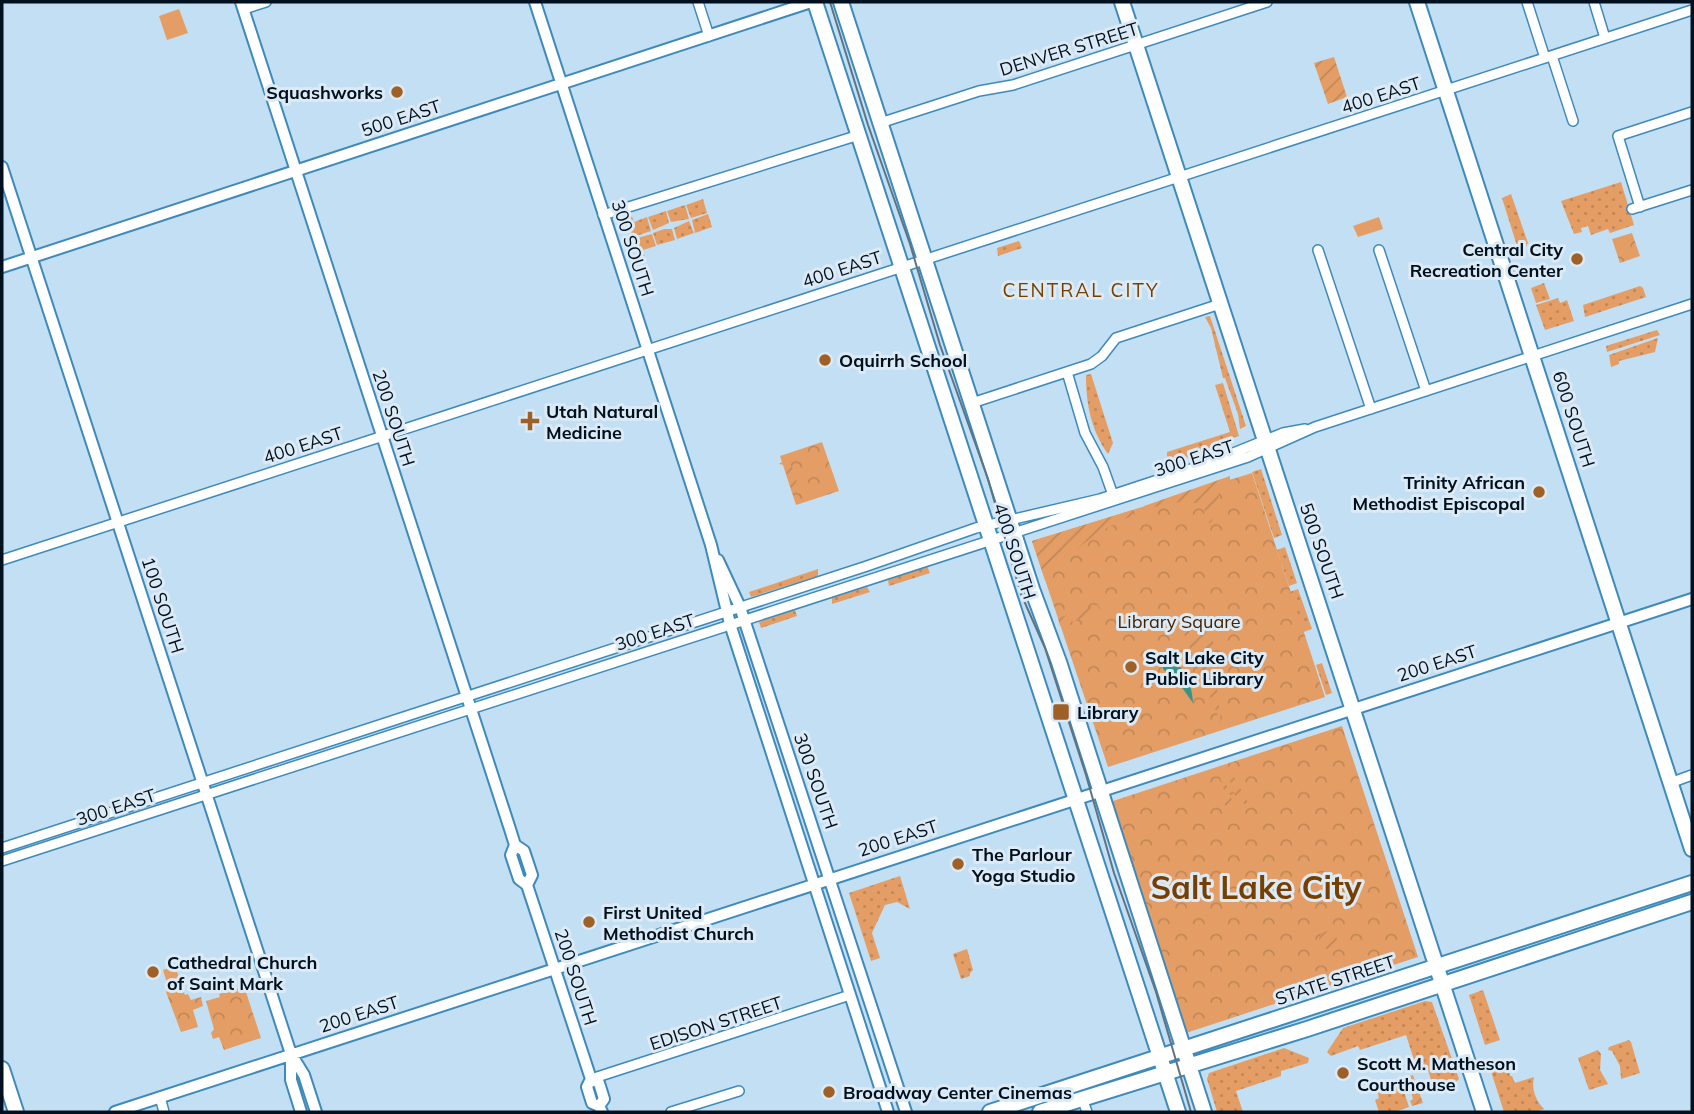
<svg xmlns="http://www.w3.org/2000/svg" width="1694" height="1114" viewBox="0 0 1694 1114" font-family="Mulish,sans-serif">
<defs>
<pattern id="grass-dots" width="8" height="8" patternUnits="userSpaceOnUse" patternTransform="scale(1.75)"><rect width="8" height="8" fill="#e49e65"/><path d="M2 2h.1M6 6h.1" fill="none" stroke="#c28757" stroke-width="1.8" stroke-linecap="round"/></pattern>
<pattern id="forest-crowns" width="20" height="18" patternUnits="userSpaceOnUse" patternTransform="scale(1.75)"><rect width="20" height="18" fill="#e49e65"/><path d="M2 6a3 3 0 1 1 6 0M12 15a3 3 0 1 1 6 0" fill="none" stroke="#c28757"/></pattern>
<pattern id="garden-furrows" width="10" height="10" patternUnits="userSpaceOnUse" patternTransform="scale(1.75)"><rect width="10" height="10" fill="#e49e65"/><path d="M-1 1l2-2M0 10L10 0M9 11l2-2" fill="none" stroke="#c28757"/></pattern>
</defs>
<rect width="100%" height="100%" fill="#c2dff4"/>
<!-- grass -->
<path fill="url(#grass-dots)" d="M1621,182L1634,225L1610,233L1608,229L1591,235L1588,226L1581,228L1582,232L1574,234L1561,201Z
M1511,194L1528,243L1526,246L1518,249L1502,198Z
M703,199L707,213L691,218L686,205Z
M685,205L689,219L671,222L667,211Z
M630,211L634,222L647,217L651,231L633,237L625,213Z
M666,211L669,223L653,230L648,217Z
M708,214L712,227L695,233L692,220Z
M689,221L694,233L677,239L674,228Z
M664,229H672L675,240L657,245L653,233Z
M652,234L656,246L643,250L646,261L641,262L634,239Z
M1019,241L1022,248L998,256L997,248Z
M1544,283L1550,299L1536,303L1531,288Z
M1640,286L1643,288L1646,297L1585,317L1583,305Z
M1558,298L1560,303L1567,300L1574,321L1545,330L1536,305Z
M1210,316L1246,426L1240,429L1238,414L1225,378H1223L1211,328L1205,317Z
M1657,330L1660,335L1607,352L1606,346Z
M1658,338L1655,352L1619,361V364L1611,367L1609,355Z
M1091,374L1113,443L1108,454C1091,430 1086,404 1086,375Z
M1223,383L1239,436L1232,438V443L1167,464V452L1230,432L1215,385Z
M1261,469L1282,535L1274,538L1252,472Z
M1285,547L1297,583L1289,586L1277,550Z
M927,566L930,573L889,586L888,580Z
M818,569V576L751,597L749,592Z
M867,587L870,592L832,604V598Z
M1298,589L1312,629L1298,634L1284,594Z
M795,610L797,616L761,628L759,622Z
M1322,663L1332,693L1326,695L1316,665Z
M900,876L910,909L897,902L885,905L872,933L880,958L871,961L849,893Z
M967,949L973,970L970,973V976L961,979L953,954Z
M1483,990L1500,1040L1485,1045L1469,995Z
M1425,1001L1432,1002L1459,1079L1450,1087H1437L1432,1083L1428,1070L1417,1069L1406,1035L1360,1050L1358,1046L1331,1056L1327,1052L1343,1028Z
M1629,1040L1631,1042L1640,1073L1621,1079L1620,1066L1612,1051L1608,1050L1609,1047Z
M1284,1048L1309,1058L1308,1063L1281,1071V1076L1236,1091L1243,1112H1217L1207,1079L1209,1073Z
M1598,1050L1601,1054L1600,1070L1608,1084L1589,1090L1578,1058Z
M1507,1060L1510,1076H1512L1515,1083L1534,1077C1531,1089 1536,1101 1544,1109L1535,1112H1504L1488,1062Z
M1400,1079L1409,1107L1394,1112H1379L1375,1100L1379,1098L1376,1087Z"/>
<!-- forest -->
<path fill="url(#forest-crowns)" d="M1632,233L1640,256L1620,263L1612,239Z
M822,442L839,491L796,505L780,456Z
M1252,473L1325,697L1108,767L1032,541Z
M1342,726L1418,957L1186,1033L1110,802Z
M175,966L185,995L188,994L191,1000L201,997L203,1006L193,1010L198,1027L181,1032L166,992L169,989L163,970Z
M244,986L261,1038L224,1050L219,1037L213,1039L211,1033L214,1029L206,1001L220,997L219,994Z"/>
<!-- garden -->
<path fill="url(#garden-furrows)" d="M1334,57L1347,97L1328,104L1314,63Z
M784,461L790,463L797,479L793,495L784,465L779,464Z
M1230,476V482L1218,491L1219,499C1213,507 1217,515 1210,523L1200,518L1205,512L1204,507C1190,496 1161,505 1145,510L1144,506Z
M1133,510L1134,515C1099,529 1070,551 1045,580L1032,541Z
M1098,605L1100,612L1060,626L1058,618Z
M1183,631L1212,632L1218,683L1205,686Z
M1217,687L1221,723L1207,689Z
M1232,772C1236,784 1249,799 1249,808L1242,802L1237,801L1228,775Z
M1223,775L1233,803L1226,816L1224,791L1220,776Z
M1319 940a9 9 0 1 1 18 0a9 9 0 1 1-18 0Z
M1413,1075L1423,1103L1412,1106L1410,1101L1413,1099L1408,1083L1404,1084L1403,1078Z"/>
<!-- pitch -->
<path fill="#e49e65" d="M179,9L188,33L167,40L159,16Z
M1379,217L1383,229L1358,237L1353,226Z"/>
<!-- water -->
<path fill="#389585" d="M1166,655C1184,666 1192,682 1193,703L1183,689L1163,669L1164,657Z"/>
<g fill="none" stroke-linecap="round" stroke-linejoin="round">
<defs>
<path id="minor" d="M698,2L709,36
M1527,2L1545,58
M1594,2L1605,38
M244,9L266,2
M1552,56L1573,121
M880,123L979,91L1013,85L1267,2
M1640,207L1618,136L1692,112
M1632,209L1692,190
M603,215L859,135
M1318,250L1371,409
M1379,250L1426,391
M1067,372L1085,433L1103,467L1113,495
M972,403L1091,364L1102,356L1116,338L1220,304
M2,560L1692,10
M1670,783L1692,775
M2,848L867,566L976,528L1100,499L1206,464L1283,433L1305,429
M2,861L1248,457L1315,427L1692,304
M591,1079L850,995
M160,1097L164,1112
M1082,1098L1087,1112
M671,1112L739,1091"/>
<path id="tertiary" d="M241,2L509,826L515,845L511,855L519,879L527,885L591,1079L587,1087L592,1103L599,1106L602,1112
M535,2L711,545L730,624L888,1112
M2,167L291,1054L304,1075L316,1112
M2,267L811,2
M718,560L740,607L906,1112
M515,845L524,851L532,875L527,885
M291,1057V1080L301,1112
M591,1079L599,1083L604,1099L599,1106
M115,1112L1692,599"/>
<path id="primary" d="M815,2L1178,1112
M841,2L1032,589L1059,662L1204,1112
M1122,2C1242,372 1366,741 1484,1112
M1417,2L1692,849
M2,1069L16,1112
M990,1112L1692,883
M1040,1112L1307,1029L1692,902"/>
</defs>
<!-- minor casing -->
<use href="#minor" stroke="#3e8abb" stroke-width="12"/>
<!-- tertiary casing -->
<use href="#tertiary" stroke="#3e8abb" stroke-width="14"/>
<!-- primary casing -->
<use href="#primary" stroke="#3e8abb" stroke-width="18"/>
<!-- minor -->
<use href="#minor" stroke="#fff" stroke-width="9"/>
<!-- tertiary -->
<use href="#tertiary" stroke="#fff" stroke-width="10"/>
<!-- primary -->
<use href="#primary" stroke="#fff" stroke-width="14"/>
<!-- tram -->
<path stroke="#5e7485" stroke-width="2" d="M830,2L868,125L910,244L940,345L988,479L1021,594L1045,648L1086,775L1114,873L1156,992L1191,1112"/>
</g>
<!-- markers -->
<g fill="#9e6027" stroke="#dbeaf4" stroke-width="2.5">
<circle cx="397" cy="92" r="7"/>
<circle cx="1577" cy="259" r="7"/>
<circle cx="825" cy="360" r="7"/>
<path d="M526.5 410.5h7v7h7v7h-7v7h-7v-7h-7v-7h7z"/>
<circle cx="1539" cy="492" r="7"/>
<circle cx="1131" cy="667" r="7"/>
<rect x="1052" y="703" width="18" height="18" rx="3.5"/>
<circle cx="958" cy="864" r="7"/>
<circle cx="589" cy="922" r="7"/>
<circle cx="153" cy="972" r="7"/>
<circle cx="1343" cy="1073" r="7"/>
<circle cx="829" cy="1092" r="7"/>
</g>
<g text-anchor="middle" dominant-baseline="central" stroke-width="6" stroke-linejoin="round" paint-order="stroke">
<!-- street labels -->
<g font-size="18" fill="#00101e" stroke="#dbeaf4">
<text transform="translate(1069 49) rotate(-17)">DENVER STREET</text>
<text transform="translate(1381 95) rotate(-18)">400 EAST</text>
<text transform="translate(401 118) rotate(-18)">500 EAST</text>
<text transform="translate(633 248) rotate(72)">300 SOUTH</text>
<text transform="translate(842 269) rotate(-18)">400 EAST</text>
<text transform="translate(394 418) rotate(72)">200 SOUTH</text>
<text transform="translate(1574 419) rotate(72)">600 SOUTH</text>
<text transform="translate(303 445) rotate(-18)">400 EAST</text>
<text transform="translate(1194 458) rotate(-18)">300 EAST</text>
<text transform="translate(1015 551) rotate(72)">400 SOUTH</text>
<text transform="translate(1322 551) rotate(71)">500 SOUTH</text>
<text transform="translate(163 605) rotate(72)">100 SOUTH</text>
<text transform="translate(655 632) rotate(-18)">300 EAST</text>
<text transform="translate(1437 663) rotate(-18)">200 EAST</text>
<text transform="translate(816 781) rotate(71)">300 SOUTH</text>
<text transform="translate(116 807) rotate(-18)">300 EAST</text>
<text transform="translate(898 838) rotate(-18)">200 EAST</text>
<text transform="translate(576 977) rotate(72)">200 SOUTH</text>
<text transform="translate(1335 980) rotate(-18)">STATE STREET</text>
<text transform="translate(359 1014) rotate(-18)">200 EAST</text>
<text transform="translate(716 1023) rotate(-18)">EDISON STREET</text>
</g>
<!-- poi labels -->
<g font-size="18" font-weight="bold" fill="#00101e" stroke="#dbeaf4" text-anchor="start">
<text x="383" y="92" text-anchor="end">Squashworks</text>
<text x="1563" y="249" text-anchor="end">Central City<tspan x="1563" dy="21">Recreation Center</tspan></text>
<text x="839" y="360">Oquirrh School</text>
<text x="546" y="411">Utah Natural<tspan x="546" dy="21">Medicine</tspan></text>
<text x="1525" y="482" text-anchor="end">Trinity African<tspan x="1525" dy="21">Methodist Episcopal</tspan></text>
<text x="1145" y="657">Salt Lake City<tspan x="1145" dy="21">Public Library</tspan></text>
<text x="1077" y="712">Library</text>
<text x="972" y="854">The Parlour<tspan x="972" dy="21">Yoga Studio</tspan></text>
<text x="603" y="912">First United<tspan x="603" dy="21">Methodist Church</tspan></text>
<text x="167" y="962">Cathedral Church<tspan x="167" dy="21">of Saint Mark</tspan></text>
<text x="1357" y="1063">Scott M. Matheson<tspan x="1357" dy="21">Courthouse</tspan></text>
<text x="843" y="1092">Broadway Center Cinemas</text>
</g>
<!-- park labels -->
<g font-size="18" fill="#452100" stroke="#dbeaf4">
<text x="1179" y="621">Library Square</text>
</g>
<!-- neighbourhood labels -->
<g font-size="19" letter-spacing="2" fill="#763f01" stroke="#dbeaf4">
<text x="1081" y="290">CENTRAL CITY</text>
</g>
<!-- town labels -->
<g font-size="32" font-weight="bold" fill="#763f01" stroke="#dbeaf4">
<text x="1256" y="887">Salt Lake City</text>
</g>
</g>
<!-- border -->
<rect width="1694" height="1114" fill="none" stroke="#00101e" stroke-width="7"/>
</svg>
